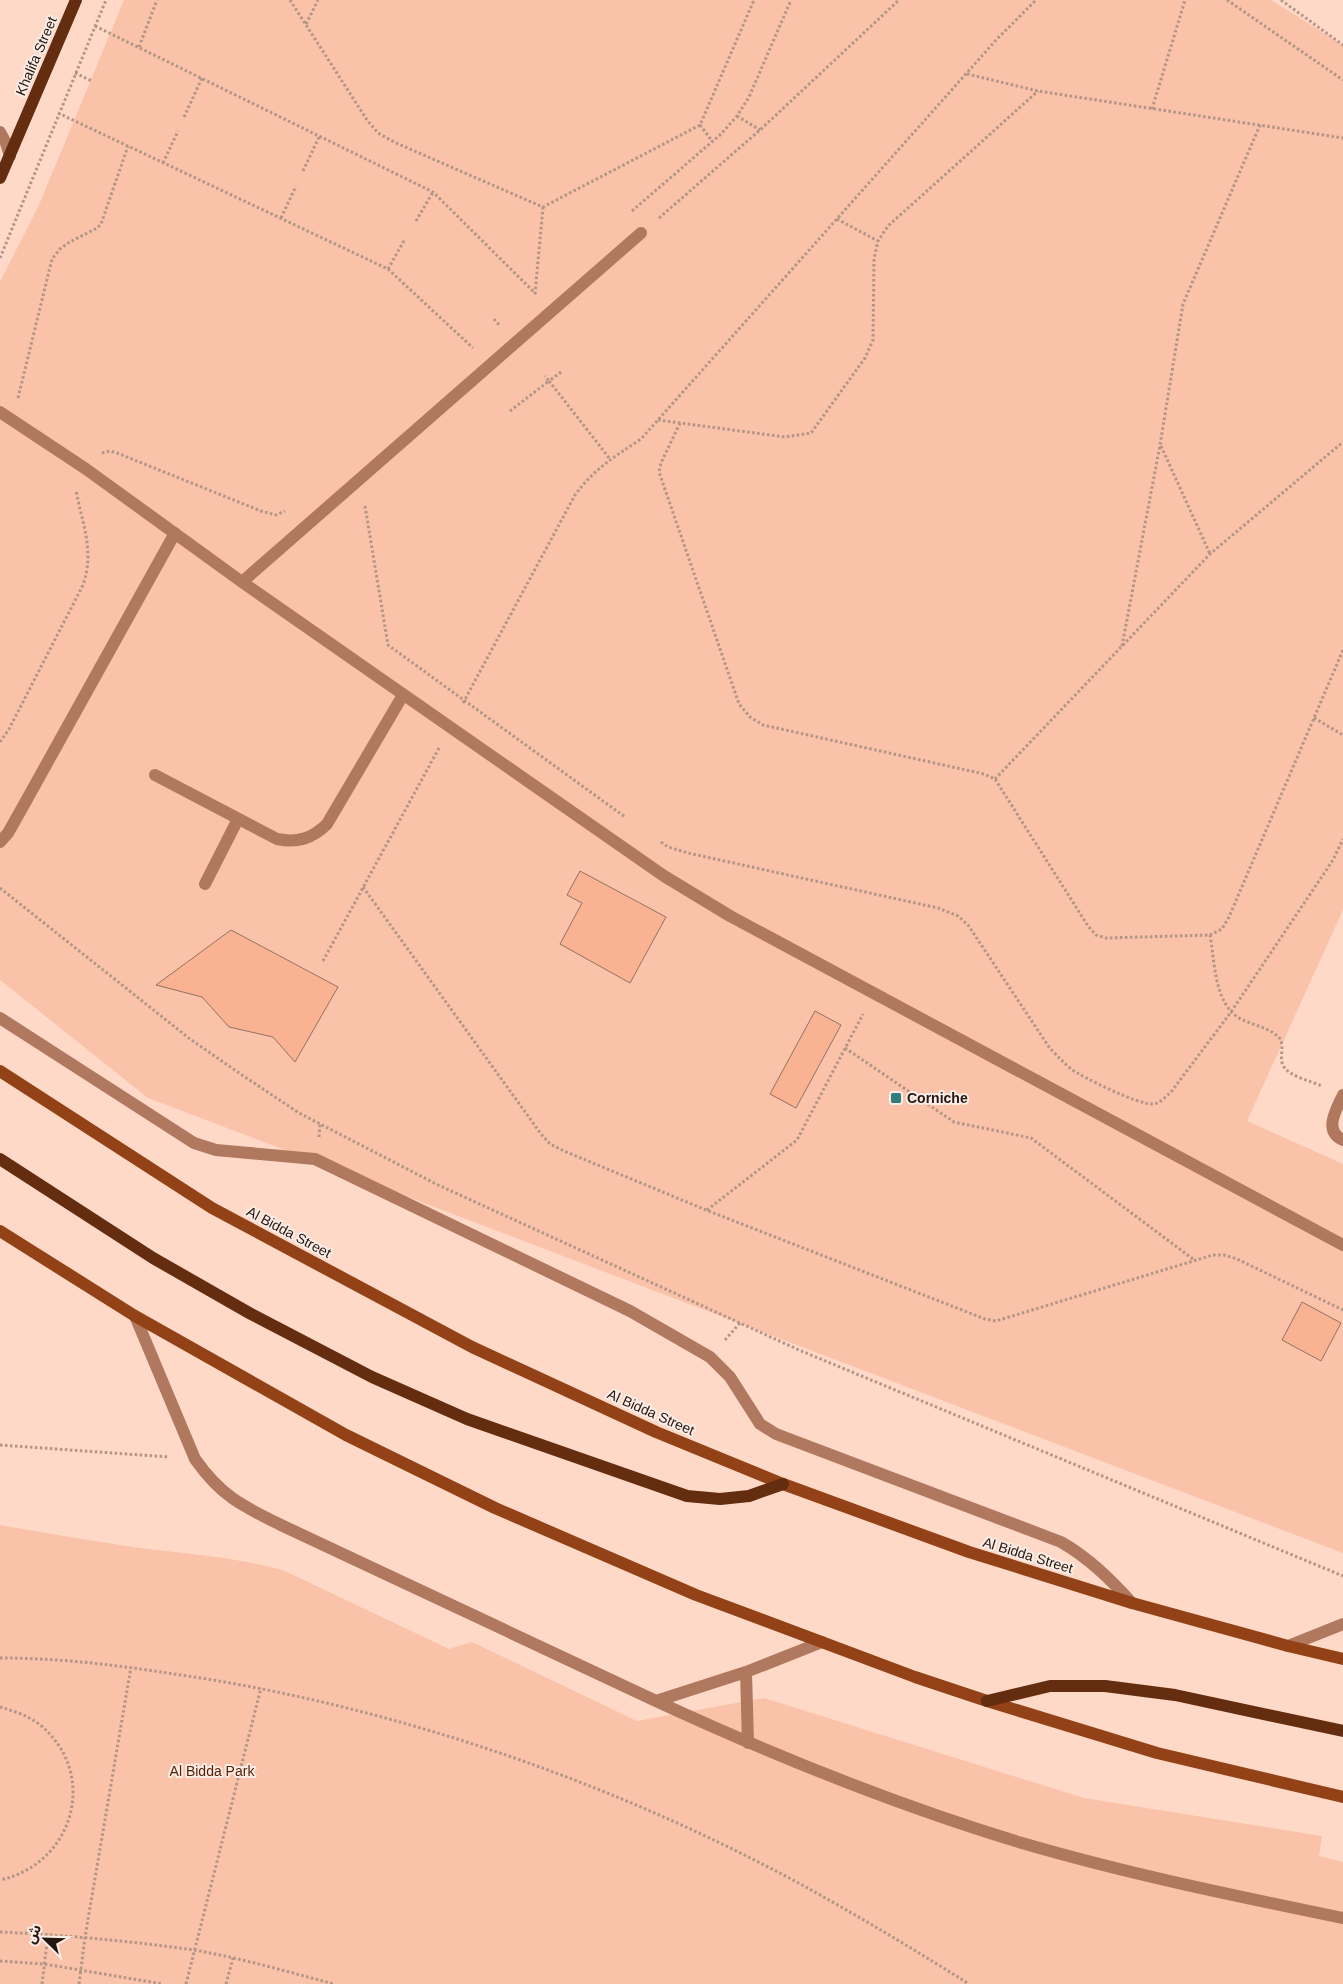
<svg xmlns="http://www.w3.org/2000/svg" width="1343" height="1984" viewBox="0 0 1343 1984" font-family="Helvetica,'Noto Sans Arabic',sans-serif">
<rect width="100%" height="100%" fill="#ffd9c8"/>
<!-- green -->
<path fill="#fac2a8" d="M124,0H1271L1343,45V910L1247,1121L1343,1164V1553L148,1098L0,980V282L39,205Z
M0,1525C46,1533 93,1541 139,1548C188,1554 238,1557 285,1571L449,1649L472,1642L637,1721L764,1698L1084,1798L1322,1836L1319,1856L1343,1862V1984H0Z"/>
<!-- building -->
<path fill="#f9b292" stroke="#947263" d="M580,871L666,917L630,983L560,944L582,903L567,895Z
M231,930L338,987L295,1062L273,1037L229,1027L202,997L156,985Z
M815,1011L841,1025L796,1108L770,1094Z
M1302,1302L1341,1323L1321,1361L1282,1340Z"/>
<g fill="none" stroke-linecap="round" stroke-linejoin="round">
<!-- path -->
<path stroke="#b29588" stroke-width="3" stroke-dasharray="2.5 2.5" stroke-linecap="butt" d="M290,0L367,120L378,133L394,142L543,207L700,125L754,0
M1227,0L1343,80
M1281,0L1343,45
M306,24L318,0
M95,26L433,192L536,294
M139,47L157,0
M75,73L92,81
M967,74L1038,91L1343,138
M1152,109L1185,0
M58,113L388,269L473,348
M737,116L760,130
M184,117L202,78
M700,125L712,141
M163,163L178,131
M303,171L320,135
M632,211L721,134L737,116L749,97L791,0
M281,218L296,186
M659,218L760,130L899,0
M837,219L878,241
M416,221L433,192
M0,258L106,0
M388,269L405,239
M535,294L543,207
M494,319L500,326
M561,372L549,381L610,459
M18,398L52,259L60,249L68,243L97,228L101,224L128,146
M510,411L549,381L545,376
M658,420L785,437L811,433L865,358L873,340L874,259L878,241L888,226L1038,91
M680,423L661,463L659,472L739,704L750,717L763,725L984,774L995,779L1088,926L1096,935L1106,938L1210,935L1222,929L1229,917L1343,650
M1161,446L1210,554
M102,453L110,451L117,453L261,511L276,515L285,511
M365,506L388,645L625,817
M1122,646L1160,445L1183,304L1260,125
M463,703L575,495C595,468 614,457 641,439L997,39L1036,0
M1314,718L1343,735
M0,742L9,729L83,585C95,550 82,524 76,490
M995,779L1210,554L1343,442
M661,842L668,847L688,853L938,908L958,916L968,925L1049,1047C1056,1055 1063,1062 1071,1069C1082,1077 1139,1105 1152,1104C1160,1104 1165,1097 1171,1092L1231,1012L1333,860L1343,839
M363,887L541,1134L550,1144L564,1151L706,1210L985,1319L996,1321L1213,1255H1224L1237,1259L1343,1310
M0,888L190,1039L242,1075L299,1113L438,1185L799,1350L1343,1576
M1210,935C1215,962 1214,1005 1241,1019C1252,1025 1267,1027 1276,1035C1288,1043 1277,1057 1284,1067C1291,1077 1311,1081 1322,1086
M323,961L439,748
M845,1048L954,1122L1031,1138L1193,1259
M319,1137L320,1124
M707,1210L797,1140L863,1014
M725,1340L740,1323
M0,1445L169,1457
M0,1658C72,1658 136,1668 207,1679C413,1713 620,1786 804,1886C860,1917 915,1950 969,1984
M0,1707C13,1711 27,1715 39,1724C100,1773 74,1864 0,1880
M0,1932C65,1935 130,1941 194,1950C241,1958 288,1972 334,1984
M0,1961L44,1964L163,1984
M42,1984L48,1934
M79,1984L85,1937L131,1667
M186,1984L261,1688
M226,1984L233,1958"/>
<!-- service -->
<path stroke="#b0785e" stroke-width="12" d="M0,132L6,143L10,156
M0,412L86,469L242,582L664,876L730,916L1343,1245
M242,582L641,233
M155,775L277,839C297,843 312,839 327,824L403,695
M0,842L8,833L21,810L175,533
M205,884L238,819
M0,1018L194,1143L216,1150L315,1159L630,1311L710,1357L730,1377L760,1424L776,1434L1061,1542C1089,1558 1110,1579 1132,1603
M1343,1095C1336,1110 1323,1131 1343,1140
M135,1316L195,1459C221,1496 242,1506 281,1525L656,1701L746,1672L822,1642
M1288,1646L1343,1624
M746,1672L748,1743
M656,1701C775,1756 896,1805 1022,1843C1128,1874 1236,1896 1343,1918"/>
<!-- secondary -->
<path stroke="#924216" stroke-width="12" d="M0,1071L212,1208L472,1347L656,1432L783,1484L969,1552L1132,1603L1288,1646L1343,1659
M0,1231L135,1316L346,1435L495,1508L696,1595L915,1677L987,1701L1157,1753L1343,1797"/>
<!-- primary -->
<path stroke="#652d0f" stroke-width="12" d="M0,178L76,0
M0,1159L153,1258L251,1314L372,1377L467,1419L687,1496L720,1499L749,1496L783,1484
M987,1701L1050,1686H1105L1175,1695L1343,1731"/>
</g>
<!-- markers -->
<rect fill="#337c7c" stroke="#fbece5" stroke-width="2" x="890" y="1092" width="12" height="12" rx="2.5"/>
<g text-anchor="middle" dominant-baseline="central" stroke-width="4" stroke-linejoin="round" paint-order="stroke">
<!-- street labels -->
<g font-size="14" fill="#231610" stroke="#fbece5">
<text transform="translate(36 56) rotate(-67)">Khalifa Street</text>
<text transform="translate(289 1232) rotate(28)">Al Bidda Street</text>
<text transform="translate(651 1412) rotate(24)">Al Bidda Street</text>
<text transform="translate(1028 1555) rotate(17)">Al Bidda Street</text>
</g>
<!-- poi labels -->
<g font-size="14" font-weight="bold" fill="#231610" stroke="#fbece5" text-anchor="start">
<text x="907" y="1098">Corniche</text>
</g>
<!-- park labels -->
<g font-size="14" fill="#572203" stroke="#fbece5">
<text x="212" y="1771">Al Bidda Park</text>
</g>
</g>
<!-- north arrow -->
<g transform="translate(45 1939) rotate(293)" stroke="#fbece5" stroke-width="4" paint-order="stroke">
<path d="M0-4L9 19L0 12L-9 19Z" fill="#231610"/>
<text y="-8" font-size="14" font-weight="bold" text-anchor="middle" fill="#231610">ش</text>
</g>
</svg>
